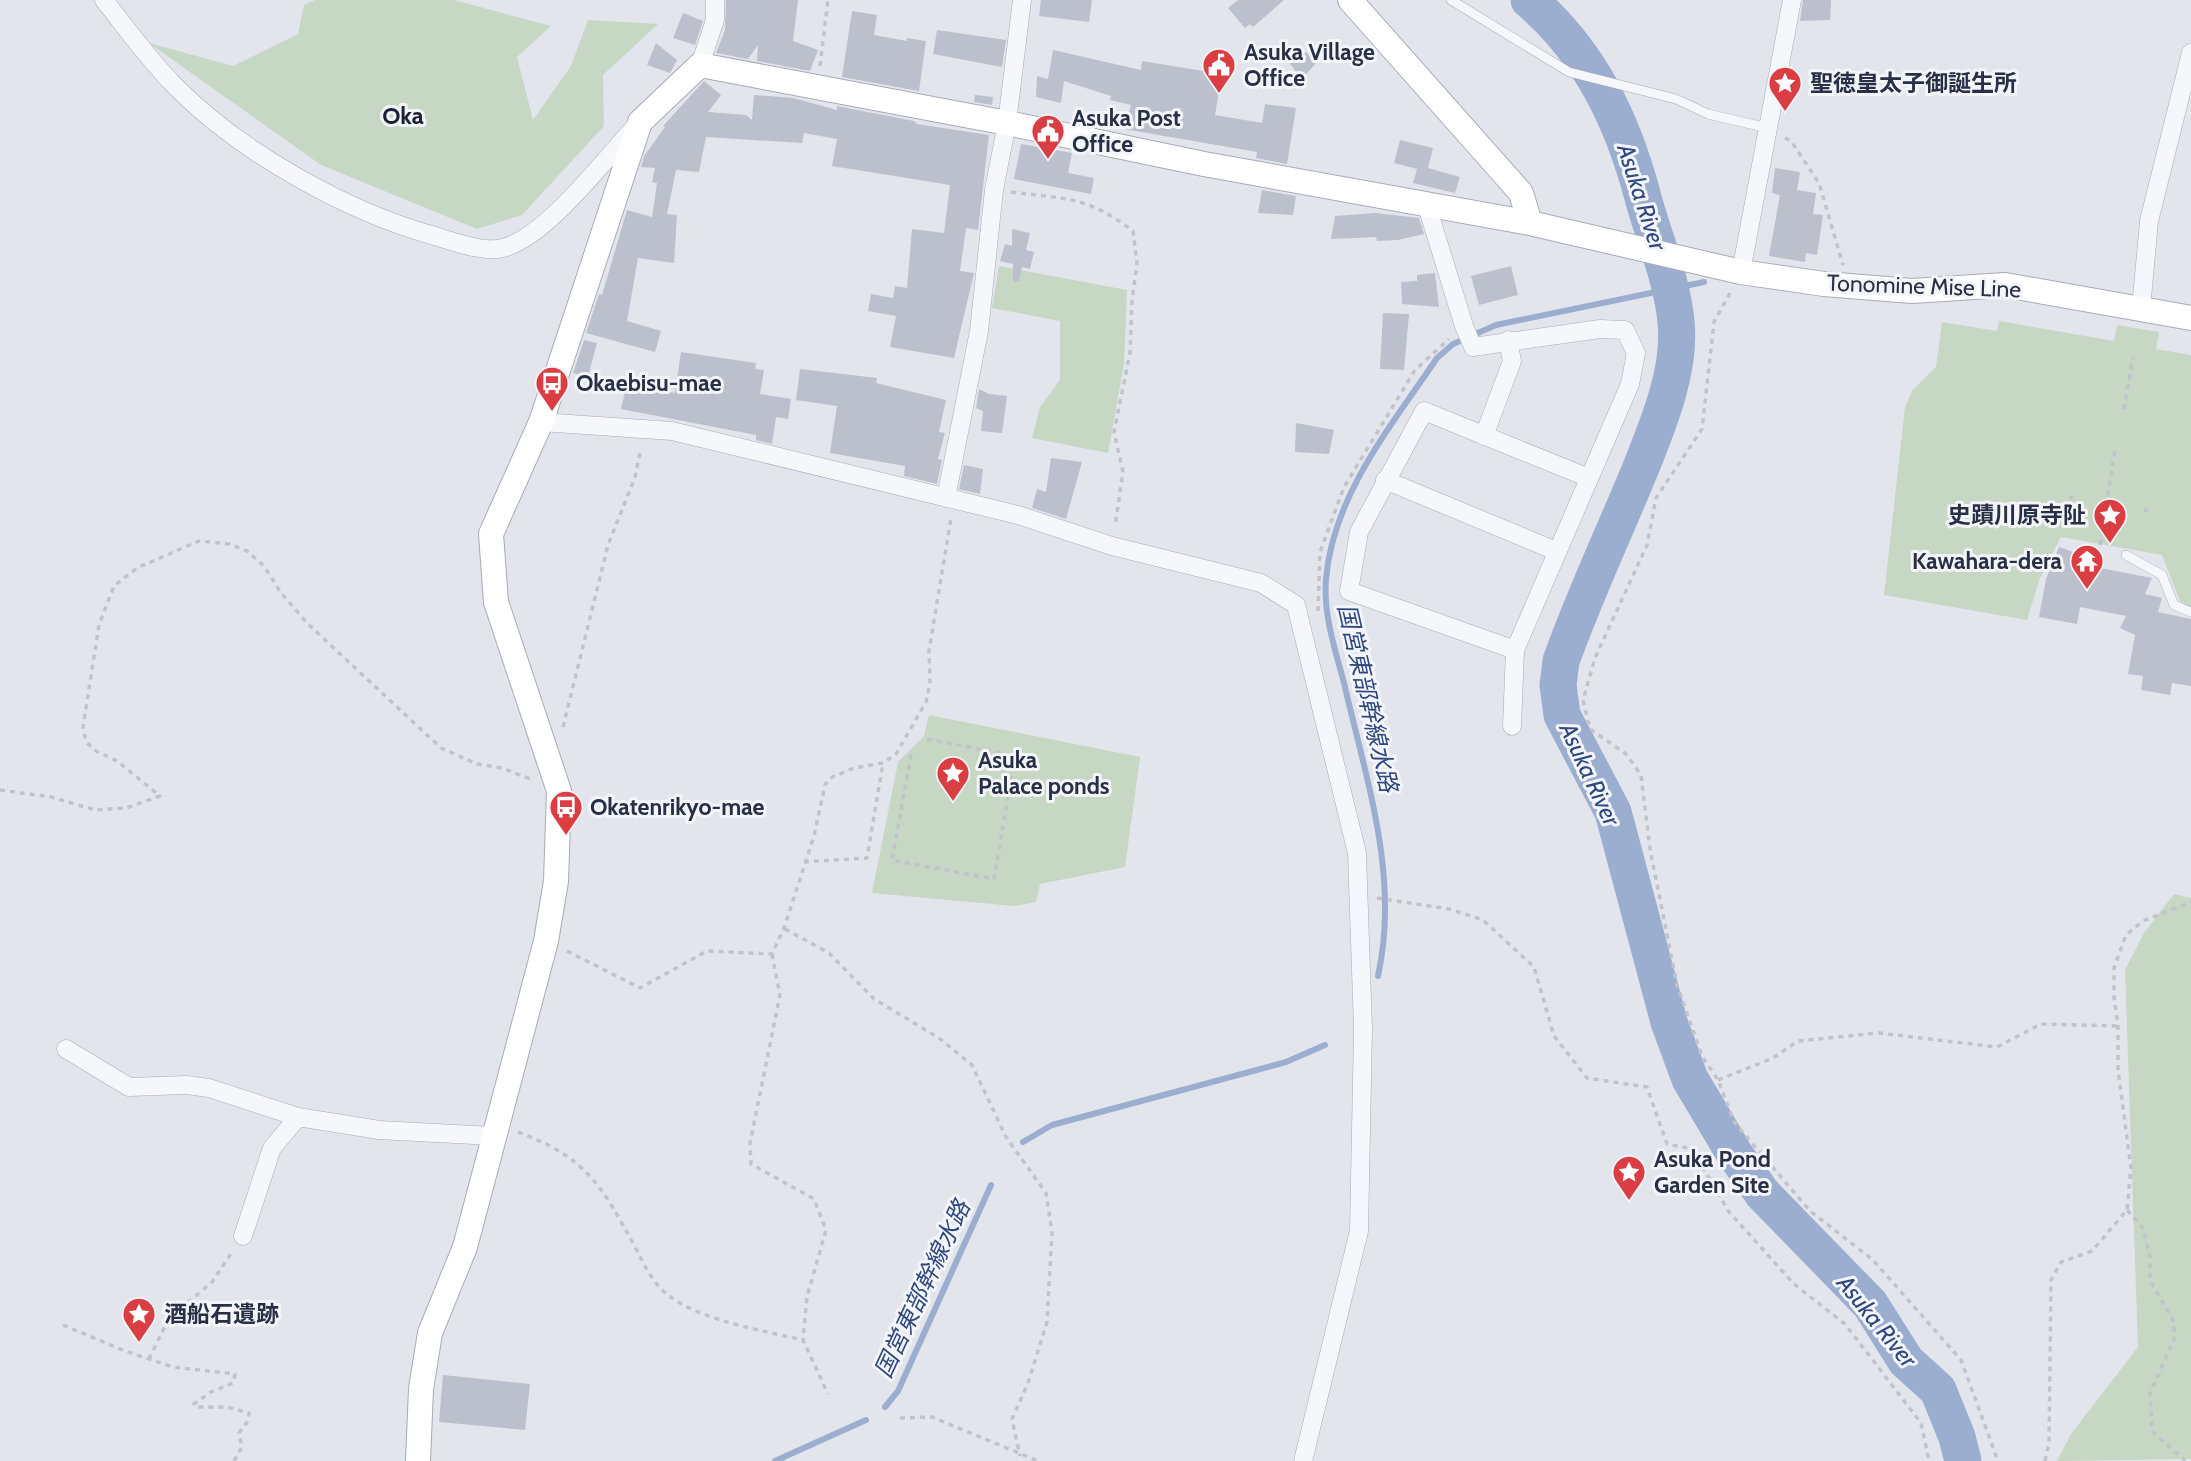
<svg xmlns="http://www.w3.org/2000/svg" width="2191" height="1461" viewBox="0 0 2191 1461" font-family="Cabin,'Noto Sans JP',sans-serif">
<rect width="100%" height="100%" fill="#e3e5ec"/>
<!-- green -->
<path fill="#c6d7c3" d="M315,0H454L551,26L517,57L533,120L571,66L588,20L658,24L603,75L604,126L522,215L477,229L321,165L149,43L233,66L298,34L304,5Z
M999,266L1127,290L1124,364L1108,453L1032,438L1040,407L1060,380V321L992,308Z
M1999,321L2114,341L2117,325L2159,332L2156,349L2191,355V607L2180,601L2162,555L2061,537L2040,578L2027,620L1884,595L1905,407L1912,391L1936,367L1942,322L1997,331Z
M929,715L1140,757L1125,867L1040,884L1036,902L1014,906L872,893L898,762L924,736Z
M2174,894L2191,898V1459L2057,1461L2071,1434L2138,1347L2125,970L2144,933Z"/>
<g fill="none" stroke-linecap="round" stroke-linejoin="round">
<!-- stream -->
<path stroke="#9baecf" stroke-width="6" d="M1378,976C1400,877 1366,779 1344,683C1335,649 1323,614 1326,579C1333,495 1392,425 1437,358L1453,344L1496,325L1704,282
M1023,1142L1052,1125L1286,1062L1325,1045
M885,1407L898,1391L991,1185
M775,1461L866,1420"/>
<!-- river -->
<path stroke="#9baecf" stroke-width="37" d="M1529,0C1589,51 1622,119 1642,194C1653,236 1672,278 1676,322C1681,369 1659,422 1642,465C1615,531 1585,594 1561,661L1558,685L1562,715L1613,812L1669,1022L1690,1079L1734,1153L1762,1193L1870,1304L1906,1361L1938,1390L1957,1437L1963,1461"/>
</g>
<!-- building -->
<path fill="#bcc0cc" d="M726,0H798L793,41L818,50L810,71L757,61L758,45L748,59L716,53L725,30Z
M1041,0H1092L1089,22L1039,16Z
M1238,0H1284L1253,27L1250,24L1245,28L1228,8Z
M1803,0H1831L1830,20L1800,21Z
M852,11L877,15L874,35L907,41V38L926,41L919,91L842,77Z
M683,13L703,21L695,45L673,38Z
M937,30L1006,40L1002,67L933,54Z
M656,43L677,60L670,73L647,65Z
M1053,50L1141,70L1142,61L1222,74L1215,115L1262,123L1265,104L1296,108L1287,164L1256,158L1257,152L1124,129L1131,105L1110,100L1111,96L1064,81L1061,103L1036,97L1037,76L1048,79Z
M1306,52L1317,62L1302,79L1290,64Z
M704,81L721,95L708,112L746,115L752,120L754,95L793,98L837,110V106L914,121L917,124L989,135L978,230L966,228L960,271L974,273L954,358L890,347L896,316L868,311L871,294L893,298L895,286L907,288L912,229L944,233L950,185L832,166L837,139L804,133L802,143L706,137L699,172L676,170L667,214L677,215L674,263L638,258L627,321L661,331L655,352L586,333L599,294L602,295L627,210L652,217L657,183L652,182L655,168L641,167L644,156L665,127L663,126Z
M975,95L993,97L992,105L974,102Z
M1400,140L1433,148L1428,168L1460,177L1455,193L1413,183L1417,169L1394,163Z
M1021,144L1072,153L1068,173L1094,178L1091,194L1014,179Z
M1775,168L1800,172L1797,190L1816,193L1813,214L1823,215L1817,255L1806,253L1805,262L1769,256L1780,195L1772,193Z
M1262,190L1296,196L1293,215L1258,213Z
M1375,213L1419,218L1424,234L1398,240L1377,241L1376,237L1331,239L1335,216Z
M1012,229L1030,233L1026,250L1034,252L1030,269L1022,267L1019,282H1013V264L1000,261L1005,244L1012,246Z
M1511,266L1518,295L1479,305L1471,276Z
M1435,273L1439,307L1402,304L1401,282L1417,281V275Z
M1383,313L1409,314L1404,370L1380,369Z
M584,340L597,343L588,377L573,373Z
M681,352L756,363L755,369L764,370L760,394L791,399L788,419L776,417L772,444L756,440V435L621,409L627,383L675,393Z
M800,369L877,378L876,383L946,400L939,432L945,433L938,459L942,460L937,484L904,476L905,466L830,453L837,406L796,400Z
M979,389L989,394L1007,396L1002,433L981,431L983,411L976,408Z
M1296,423L1334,430L1329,454L1295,452Z
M1051,458L1082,462L1066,519L1032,508L1037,489L1046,492Z
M964,465L983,469L980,494L959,489Z
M2059,547L2102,562L2100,568L2152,578L2145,594L2162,598L2158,612L2191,619V686L2172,683L2170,695L2141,690L2143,676L2128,674L2135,635L2120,628L2126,616L2080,607L2077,624L2039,617L2046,579Z
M443,1375L530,1384L525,1430L439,1422Z"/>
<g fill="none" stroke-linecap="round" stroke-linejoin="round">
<defs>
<path id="lane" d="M1451,0L1569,72L1676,99L1708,114L1768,128
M2126,555L2162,575L2174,605L2191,612"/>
<path id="street" d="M104,0C127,29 149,60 175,86C240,152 347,212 435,236C454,242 484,253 503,248C546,237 603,161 635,127
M700,65L715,20V0
M1426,203L1464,326L1473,347L1600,329L1625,330L1636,353L1630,384L1515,650L1512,726
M1741,272L1792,0
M2141,309L2149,221L2191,53
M541,422L672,431L1018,515L1112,546L1261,583L1296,605L1357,853L1363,1029L1359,1231L1303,1461
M1484,436L1512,361L1508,340
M1385,480L1556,551
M946,498L979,331L994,190L1007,123L1022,0
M1515,650L1349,591L1359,532L1424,411L1589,478
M66,1049L129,1087L187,1085L209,1088L298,1117L379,1130L493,1136
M243,1236L272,1148L298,1117"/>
<path id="secondary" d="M1350,0L1521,193L1530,223
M418,1461L421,1389L430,1333L465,1247L546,941L556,881L559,791L496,602L491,534L541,422L640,122L700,65L1007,123L1204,164L1530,223L1741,272L1824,284L1912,291L2005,285L2191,318"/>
</defs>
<!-- lane casing -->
<use href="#lane" stroke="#a7abb7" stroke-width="10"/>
<!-- street casing -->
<use href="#street" stroke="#a7abb7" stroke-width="19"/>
<!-- secondary casing -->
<use href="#secondary" stroke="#a7abb7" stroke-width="26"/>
<!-- path -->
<path stroke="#c1c3cb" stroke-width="3.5" stroke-dasharray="5 5" stroke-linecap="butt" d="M820,66L828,0
M1785,138L1791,141L1819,183L1843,265
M1011,192C1066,199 1087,196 1133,231L1137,263L1132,301L1130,353L1114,432L1123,472L1115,526
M1730,293L1714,322L1702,429L1656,498L1647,545L1595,658L1583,700L1590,729L1626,754L1641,775L1650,849L1677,985L1702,1056L1718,1080L1734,1122L1810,1211L1873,1260L1961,1360L1998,1461
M2124,409L2133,357
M2069,497L2073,498
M2144,510L2148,511
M2100,545L2115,450
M1318,611L1320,552L1344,487L1415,370L1449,339
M563,727L608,545L635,477L641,448
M911,755L892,860L994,879L1015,756L922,738
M0,790L51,797L95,810L126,808L160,796L117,761L96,751L86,742L83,727L99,625L114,586L137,568L199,541L229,544L247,551L264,566L281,593L308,624L441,748L477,764L502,768L530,779
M804,862L867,858L883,763
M1377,898L1449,909L1483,920L1534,967L1554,1036L1587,1078L1647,1087L1667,1144L1692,1149L1729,1212L1794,1284L1845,1324L1921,1423L1929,1461
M785,929L829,953L874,999L939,1038L972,1065L1006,1137L1046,1193L1052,1232L1047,1322L1028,1383L1012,1419L1020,1456
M567,951L640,988L707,951L772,954L784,928L814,836L825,785L830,778L854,768L883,763L896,754L926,702L930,684L929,651L951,518
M772,954L780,995L750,1143L751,1164L814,1199L826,1230L807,1297L803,1340
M1718,1080L1773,1058L1798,1041L1879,1033L1997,1047L2041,1024L2118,1026
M518,1132C586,1157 602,1186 635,1247C645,1266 653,1285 672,1298C705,1321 764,1331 803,1340L828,1394
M2127,1210L2143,1228L2150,1256V1281L2173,1320L2175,1337L2150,1393L2152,1431L2185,1461
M63,1325L125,1351L173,1367L235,1374L233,1383L211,1392L194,1404L196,1407H227L249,1413L248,1421L239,1433L242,1447L234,1461
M149,1359L168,1320L212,1282L232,1252
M900,1418L932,1417L1038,1461
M2045,1461L2049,1443L2051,1280L2061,1262L2092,1251L2127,1210L2131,1168L2118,1070V1026L2114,997V968L2126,935L2143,921L2191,902"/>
<!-- lane -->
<use href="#lane" stroke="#f6f7fa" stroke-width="9"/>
<!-- street -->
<use href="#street" stroke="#f6f7fa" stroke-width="18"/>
<!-- secondary -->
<use href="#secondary" stroke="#fff" stroke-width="24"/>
</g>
<!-- icons -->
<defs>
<symbol id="civic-pin" viewBox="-11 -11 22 30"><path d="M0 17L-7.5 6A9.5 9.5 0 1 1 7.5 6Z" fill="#da3e43" stroke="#f3f5f9"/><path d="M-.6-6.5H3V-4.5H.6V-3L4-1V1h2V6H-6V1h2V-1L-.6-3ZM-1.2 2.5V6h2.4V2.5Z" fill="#fff"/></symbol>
<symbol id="sight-pin" viewBox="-11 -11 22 30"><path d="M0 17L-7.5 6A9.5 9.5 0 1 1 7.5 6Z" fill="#da3e43" stroke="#f3f5f9"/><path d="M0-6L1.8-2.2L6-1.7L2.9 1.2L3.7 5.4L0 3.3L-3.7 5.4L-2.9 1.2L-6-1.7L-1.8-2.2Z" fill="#fff"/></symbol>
<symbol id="bus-pin" viewBox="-11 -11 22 30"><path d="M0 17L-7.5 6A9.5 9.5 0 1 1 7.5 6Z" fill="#da3e43" stroke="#f3f5f9"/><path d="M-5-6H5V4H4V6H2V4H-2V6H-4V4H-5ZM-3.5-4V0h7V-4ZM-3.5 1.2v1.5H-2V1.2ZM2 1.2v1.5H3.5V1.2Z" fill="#fff"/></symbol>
<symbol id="temple-pin" viewBox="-11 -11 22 30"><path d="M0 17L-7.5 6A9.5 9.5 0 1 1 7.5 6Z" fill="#da3e43" stroke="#f3f5f9"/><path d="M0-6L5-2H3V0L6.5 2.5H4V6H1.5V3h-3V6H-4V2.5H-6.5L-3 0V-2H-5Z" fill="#fff"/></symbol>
</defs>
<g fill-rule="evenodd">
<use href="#civic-pin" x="1200" y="46" width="38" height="52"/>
<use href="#sight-pin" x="1766" y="64" width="38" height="52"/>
<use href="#civic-pin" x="1029" y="112" width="38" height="52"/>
<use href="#bus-pin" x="533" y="364" width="38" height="52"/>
<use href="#sight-pin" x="2091" y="496" width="38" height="52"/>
<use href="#temple-pin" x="2068" y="542" width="38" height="52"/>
<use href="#sight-pin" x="934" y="754" width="38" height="52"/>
<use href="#bus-pin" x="547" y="788" width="38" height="52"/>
<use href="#sight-pin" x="1610" y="1153" width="38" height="52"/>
<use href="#sight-pin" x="120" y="1295" width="38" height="52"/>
</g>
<g text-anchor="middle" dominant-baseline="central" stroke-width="6" stroke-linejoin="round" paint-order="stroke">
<!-- poi labels -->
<g font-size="23" font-weight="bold" fill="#293046" stroke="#f3f5f9" text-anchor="start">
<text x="1244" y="52">Asuka Village<tspan x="1244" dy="26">Office</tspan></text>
<text x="1810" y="83">聖徳皇太子御誕生所</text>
<text x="1072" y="118">Asuka Post<tspan x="1072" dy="26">Office</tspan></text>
<text x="576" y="383">Okaebisu-mae</text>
<text x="2086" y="515" text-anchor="end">史蹟川原寺阯</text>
<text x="2062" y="561" text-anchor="end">Kawahara-dera</text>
<text x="978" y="760">Asuka<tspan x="978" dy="26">Palace ponds</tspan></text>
<text x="590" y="807">Okatenrikyo-mae</text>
<text x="1654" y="1159">Asuka Pond<tspan x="1654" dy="26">Garden Site</tspan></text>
<text x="164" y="1314">酒船石遺跡</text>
</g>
<!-- street labels -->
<g font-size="23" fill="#293046" stroke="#f3f5f9">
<text transform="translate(1924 286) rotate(2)">Tonomine Mise Line</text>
</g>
<!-- neighbourhood labels -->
<g font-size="24" font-weight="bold" fill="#1b2137" stroke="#f3f5f9">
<text x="403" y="115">Oka</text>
</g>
<!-- water labels -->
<g font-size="24" font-style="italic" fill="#2f487e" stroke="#f3f5f9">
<text transform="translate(1642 197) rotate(72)">Asuka River</text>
<text transform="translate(1368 698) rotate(77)">国営東部幹線水路</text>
<text transform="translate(1590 774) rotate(65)">Asuka River</text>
<text transform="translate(922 1289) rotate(-65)">国営東部幹線水路</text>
<text transform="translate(1877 1321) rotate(51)">Asuka River</text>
</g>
</g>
</svg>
